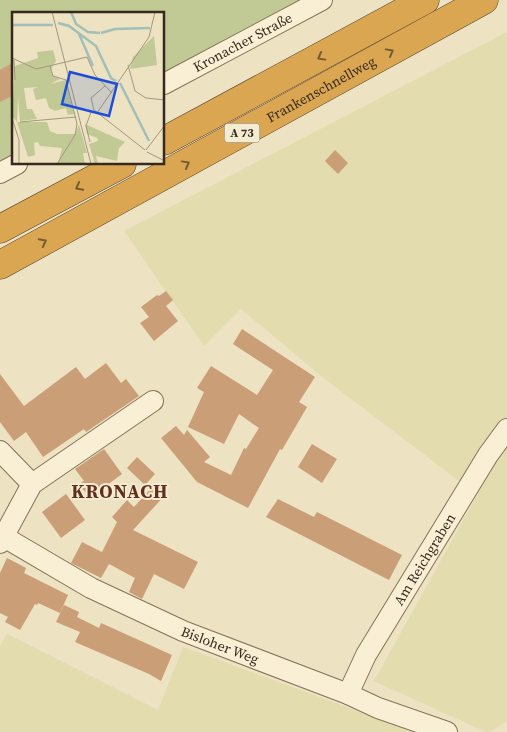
<svg xmlns="http://www.w3.org/2000/svg" width="507" height="732" viewBox="0 0 507 732" font-family="'Source Serif 4',serif">
<rect width="100%" height="100%" fill="#ede2c1"/>
<!-- farmland -->
<path fill="#e2dcae" d="M507,32V721L490,732H486L374,681L480,490L456,479L438,465L325,379L241,309L204,346L124,231Z
M7,634L158,710L183,647L415,732H0V646Z"/>
<!-- green -->
<path fill="#c1ca95" d="M0,0H308L164,77V14H14V157L0,164Z"/>
<!-- building -->
<path fill="#ca9e77" d="M14,62V95L0,102V70Z
M335,150L348,163L338,174L325,161Z
M166,291L173,300L166,306L178,321L154,341L140,323L149,317L141,307L157,295L159,296Z
M242,329L315,377L299,402L307,407L282,450L280,449L248,508L197,482L161,438L176,426L184,435L187,430L210,457L204,462L231,475L244,448L246,449L259,428L239,414L224,444L188,427L204,392L197,388L211,366L257,395L273,370L233,344Z
M106,363L121,383L126,379L139,396L86,432L84,429L43,457L26,432L14,441L0,422V374L24,406L76,367L85,379Z
M312,444L337,459L322,483L298,467Z
M104,449L122,474L91,497L78,485L84,481L75,469Z
M137,457L155,474L145,485L127,468Z
M156,483L167,493L133,530L198,562L184,589L154,574L142,599L129,592L135,578L109,564L101,578L71,563L82,542L102,552L117,522L112,517L127,500L134,507Z
M66,494L85,520L61,538L42,512Z
M278,499L314,517L317,512L402,555L389,580L266,517Z
M7,558L26,568L24,573L68,595L60,613L38,603L37,605L35,604L20,630L5,622L8,617L0,613V573Z
M64,605L79,612L77,617L99,628L101,623L172,655L161,681L149,674L75,642L80,632L56,622Z"/>
<g fill="none" stroke-linecap="round" stroke-linejoin="round">
<defs>
<g id="minor">
<path id="s1" d="M164,84L322,0"/>
<path d="M0,173L17,164"/>
<path d="M0,451L32,484"/>
<path id="s2" d="M4,537L91,588L183,631L348,694L378,708L447,732"/>
<path d="M0,543L32,484L153,401"/>
<path id="s3" d="M348,694L366,655L488,455L507,429"/>
</g>
<g id="highway">
<path d="M164,141L425,0"/>
<path d="M0,229L122,164"/>
<path id="s4" d="M0,265L484,0"/>
</g>
</defs>
<!-- minor casing -->
<use href="#minor" stroke="#867359" stroke-width="22"/>
<!-- highway casing -->
<use href="#highway" stroke="#53412d" stroke-width="29"/>
<!-- minor -->
<use href="#minor" stroke="#f8efd4" stroke-width="20"/>
<!-- highway -->
<use href="#highway" stroke="#dba652" stroke-width="28"/>
</g>
<!-- one-way arrows -->
<defs><path id="oneway-chevron" d="M-2-3.5L2.5 0L-2 3.5" fill="none" stroke-width="1.6" stroke-linecap="round" stroke-linejoin="round" transform="scale(1.25)"/></defs>
<g stroke="#775c32">
<use href="#oneway-chevron" transform="translate(390 52) rotate(-29)"/>
<use href="#oneway-chevron" transform="translate(321 57) rotate(151)"/>
<use href="#oneway-chevron" transform="translate(186 164) rotate(-29)"/>
<use href="#oneway-chevron" transform="translate(79 187) rotate(152)"/>
<use href="#oneway-chevron" transform="translate(43 242) rotate(-28)"/>
</g>
<g text-anchor="middle" dominant-baseline="central" stroke-width="4" stroke-linejoin="round" paint-order="stroke">
<!-- shield labels -->
<rect fill="#f4ecd0" stroke="#6e6453" stroke-width="1" x="224.5" y="123.5" width="35" height="19" rx="4"/>
<g font-size="12" font-weight="bold" fill="#352a1d">
<text x="242" y="133">A 73</text>
</g>
<!-- street labels -->
<g font-size="14" fill="#352a1d" stroke="#f4ecd0">
<text stroke="none"><textPath href="#s1" startOffset="89">Kronacher Straße</textPath></text>
<text stroke="none"><textPath href="#s4" startOffset="366">Frankenschnellweg</textPath></text>
<text stroke="none"><textPath href="#s3" startOffset="155">Am Reichgraben</textPath></text>
<text stroke="none"><textPath href="#s2" startOffset="242">Bisloher Weg</textPath></text>
</g>
<!-- district labels -->
<g font-size="19" font-weight="bold" letter-spacing="1" fill="#612f1d" stroke="#f4ecd0">
<text x="120" y="491">KRONACH</text>
</g>
</g>
<!-- overview -->
<g transform="translate(12 12)">
<rect width="152" height="152" fill="#ede2c1"/>
<path d="M142,24L145,53L118,57L121,45ZM41,38L44,49L39,57L41,64L48,67L38,72L54,68L62,102L56,103L54,96L43,99L37,96L34,86L24,88L21,77L26,75L12,76L15,97H20L25,107L8,109L6,84L5,110H35L38,119L45,122H63L67,113L75,141H71L73,152H46L50,136L28,134L26,130L22,131L23,143L16,145L5,110L0,104L3,54L26,46L25,40ZM73,112L113,130L107,136L105,149L84,144L86,152H83L77,132L86,129L85,126L75,122Z" fill="#c1ca95"/>
<path fill="none" stroke="#a3bfb8" stroke-width="2.5" d="M59,0L64,12L76,20L88,21M46,11L57,14L84,34L99,66L104,69M0,13H41M89,21L103,17L138,16M67,22L81,54M108,71L137,129"/>
<path fill="none" stroke="#a3987f" stroke-width="1" d="M40,0L79,152M0,46L24,57L75,45L83,63L100,81M2,48L3,68M116,53L123,79L134,86L153,88M38,54L41,64L54,68L65,112L63,123L45,152M93,74L79,86L82,98L133,138M85,101L137,25L143,0M0,106L7,128V152M8,110L64,105M78,130L74,114L79,100M134,138L153,113M135,140L153,149"/>
<path fill="#1d4ed8" fill-opacity="0.15" stroke="#1d4ed8" stroke-width="2.5" d="M58,60L105,72L97,104L50,92Z"/>
<rect width="152" height="152" fill="none" stroke="#352a1d" stroke-width="2.5"/>
</g>
</svg>
